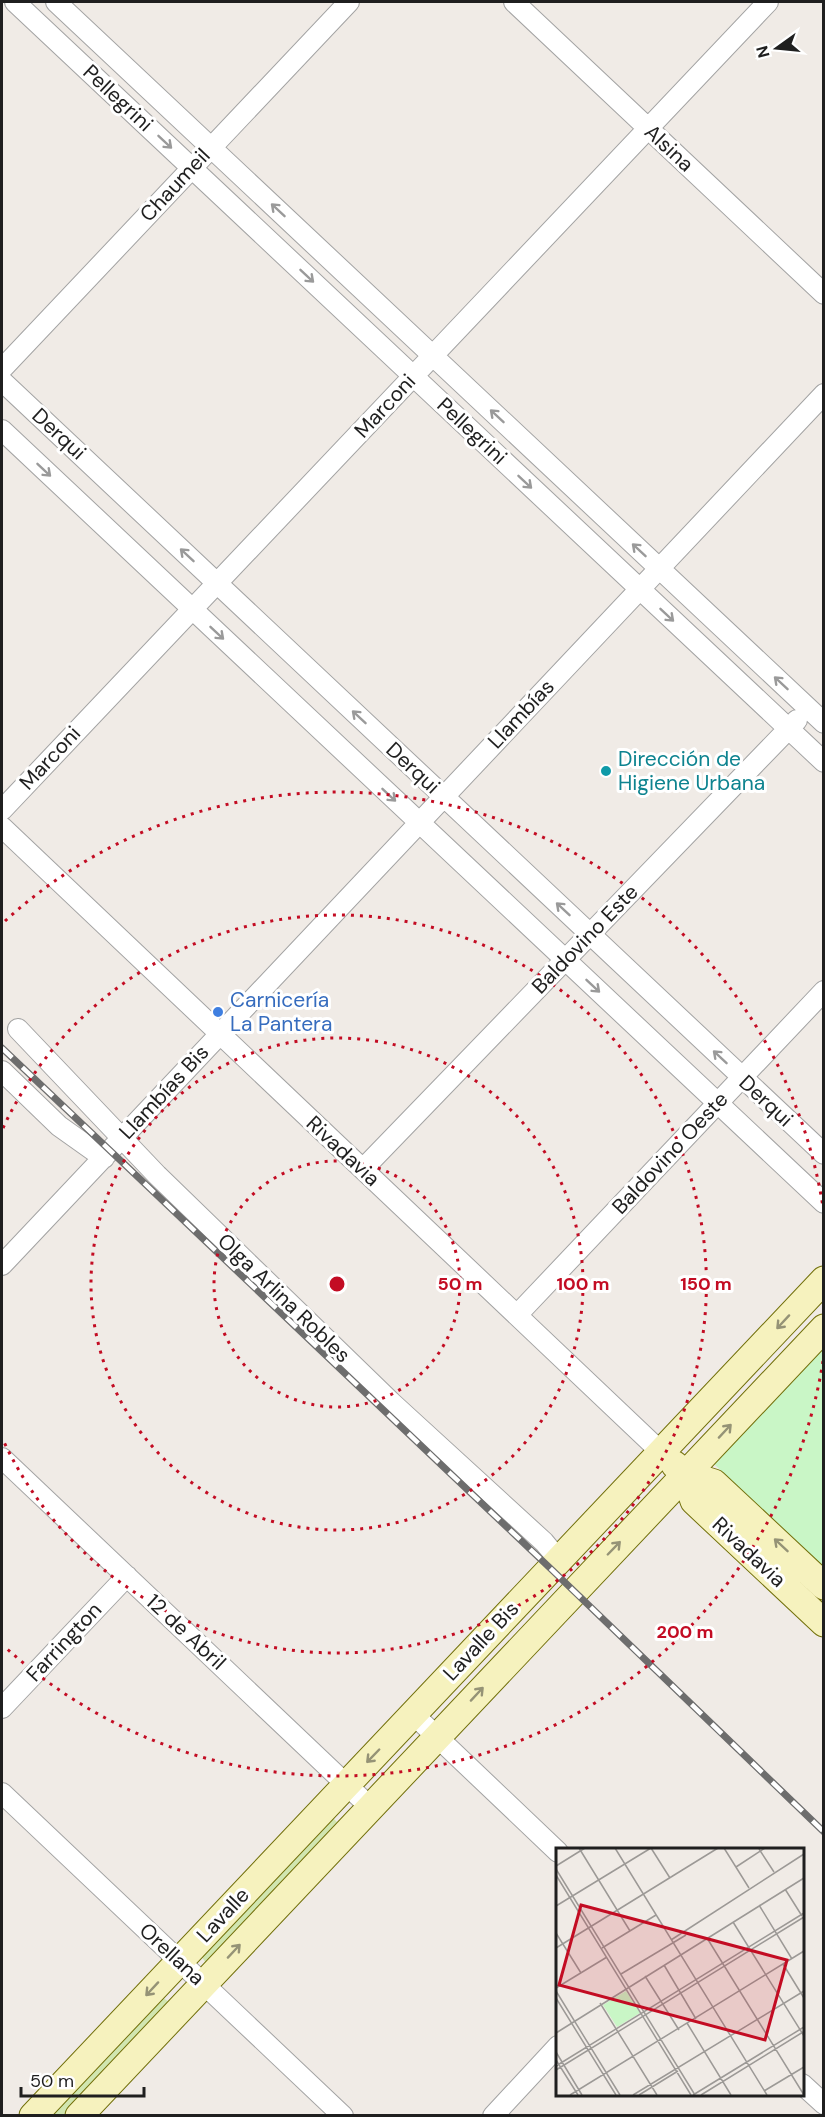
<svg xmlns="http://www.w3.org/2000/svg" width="825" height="2117" viewBox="0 0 825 2117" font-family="'DM Sans',sans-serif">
<rect width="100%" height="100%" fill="#f0ebe6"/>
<!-- grass -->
<path fill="#d1e6b0" d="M332,1817L339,1824L206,1963L201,1956Z
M162,1997L169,2002L70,2115L46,2116Z"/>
<!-- park -->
<path fill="#c9f6c6" d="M823,1345V1567L714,1464Z"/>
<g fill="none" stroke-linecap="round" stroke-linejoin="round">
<defs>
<path id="street" d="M15,2L824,762
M56,2L824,723
M514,2L824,294
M2,369L349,2
M2,381L824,1154
M2,430L824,1203
M2,810L768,2
M2,827L661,1452
M18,1029L157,1175L391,1402L544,1542L558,1559
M2,1071L59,1126L104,1158
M363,1169L797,720
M2,1265L824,394
M517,1315L824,991
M2,1458L370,1807
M2,1708L127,1576
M413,1714L558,1852
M2,1793L343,2116
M802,2084L824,2104
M493,2116L558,2046"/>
<path id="secondary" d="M675,1465L685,1474L714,1483L824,1586
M685,1474L694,1501L824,1623
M33,2116L824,1280
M79,2116L824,1328"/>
</defs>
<!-- street casing -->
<use href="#street" stroke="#a3a3a3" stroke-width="22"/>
<!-- secondary casing -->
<use href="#secondary" stroke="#72700b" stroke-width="29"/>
<!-- street -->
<use href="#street" stroke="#fff" stroke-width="20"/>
<!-- secondary -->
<use href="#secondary" stroke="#f6f2be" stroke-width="27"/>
<defs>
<path id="rail" d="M2,1048L550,1568L824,1832"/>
</defs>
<!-- rail casing -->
<use href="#rail" stroke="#6d6d6d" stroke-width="7"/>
<!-- rail -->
<use href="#rail" stroke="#fff" stroke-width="4.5" stroke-dasharray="14" stroke-linecap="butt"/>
</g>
<!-- one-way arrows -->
<defs><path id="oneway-shaft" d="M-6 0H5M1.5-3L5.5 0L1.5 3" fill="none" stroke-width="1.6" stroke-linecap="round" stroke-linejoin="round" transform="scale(1.5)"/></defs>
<g stroke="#9a9a9a">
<use href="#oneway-shaft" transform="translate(165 142) rotate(43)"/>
<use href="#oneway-shaft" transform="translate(278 210) rotate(-137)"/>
<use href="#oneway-shaft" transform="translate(307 276) rotate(43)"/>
<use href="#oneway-shaft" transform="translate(497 416) rotate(-137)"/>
<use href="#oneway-shaft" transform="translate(44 470) rotate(43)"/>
<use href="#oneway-shaft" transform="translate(525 482) rotate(43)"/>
<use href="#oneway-shaft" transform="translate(639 550) rotate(-137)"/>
<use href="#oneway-shaft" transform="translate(187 555) rotate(-137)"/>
<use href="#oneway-shaft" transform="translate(667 615) rotate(43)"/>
<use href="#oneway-shaft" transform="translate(217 633) rotate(43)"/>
<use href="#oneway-shaft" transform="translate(781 683) rotate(-137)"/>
<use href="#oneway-shaft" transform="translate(359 717) rotate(-137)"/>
<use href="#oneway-shaft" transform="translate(389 795) rotate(43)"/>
<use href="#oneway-shaft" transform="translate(563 909) rotate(-137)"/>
<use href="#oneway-shaft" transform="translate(593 986) rotate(43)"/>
<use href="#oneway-shaft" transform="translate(720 1057) rotate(-137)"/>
</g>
<g stroke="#959376">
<use href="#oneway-shaft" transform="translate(783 1322) rotate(133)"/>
<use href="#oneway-shaft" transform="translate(725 1431) rotate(-47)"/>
<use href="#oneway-shaft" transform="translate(781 1545) rotate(-137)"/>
<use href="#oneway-shaft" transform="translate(614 1548) rotate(-46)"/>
<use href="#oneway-shaft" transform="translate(477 1694) rotate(-47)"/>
<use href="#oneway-shaft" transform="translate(373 1756) rotate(134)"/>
<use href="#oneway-shaft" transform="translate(234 1951) rotate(-47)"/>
<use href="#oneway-shaft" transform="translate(152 1989) rotate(133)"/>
</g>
<!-- distance rings -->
<g fill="none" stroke="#c30c23" stroke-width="3" stroke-dasharray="3 6">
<circle cx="337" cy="1284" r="123"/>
<circle cx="337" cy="1284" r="246"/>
<path d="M3 1128A369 369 0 1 1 3 1440"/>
<path d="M823 1361A492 492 0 0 1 5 1647M5 921A492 492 0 0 1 823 1207"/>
</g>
<!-- markers -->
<circle fill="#0f9aa8" stroke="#fff" stroke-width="2" cx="606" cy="771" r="6"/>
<circle fill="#3f7fe0" stroke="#fff" stroke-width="2" cx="218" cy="1012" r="6"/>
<g text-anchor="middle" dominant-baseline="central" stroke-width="6" stroke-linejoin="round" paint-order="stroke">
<!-- street labels -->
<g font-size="21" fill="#1f1f1f" stroke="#fff">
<text transform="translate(118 98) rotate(43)">Pellegrini</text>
<text transform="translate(669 148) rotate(43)">Alsina</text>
<text transform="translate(175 185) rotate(-47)">Chaumeil</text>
<text transform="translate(385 406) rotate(-47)">Marconi</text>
<text transform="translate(472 431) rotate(43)">Pellegrini</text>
<text transform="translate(59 434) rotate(43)">Derqui</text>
<text transform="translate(521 714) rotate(-47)">Llambías</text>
<text transform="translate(50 758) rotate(-47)">Marconi</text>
<text transform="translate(413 768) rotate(43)">Derqui</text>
<text transform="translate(585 939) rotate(-46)">Baldovino Este</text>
<text transform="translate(164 1092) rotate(-47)">Llambías Bis</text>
<text transform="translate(766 1101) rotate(43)">Derqui</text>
<text transform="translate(343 1151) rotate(43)">Rivadavia</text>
<text transform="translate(670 1153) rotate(-47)">Baldovino Oeste</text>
<text transform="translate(284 1298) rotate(44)">Olga Arlina Robles</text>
<text transform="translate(749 1552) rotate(43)">Rivadavia</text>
<text transform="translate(186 1632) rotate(43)">12 de Abril</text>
<text transform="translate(481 1641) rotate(-47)">Lavalle Bis</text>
<text transform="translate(64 1642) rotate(-47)">Farrington</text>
<text transform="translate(223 1915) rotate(-47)">Lavalle</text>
<text transform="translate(172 1954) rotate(43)">Orellana</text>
</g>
<!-- culture labels -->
<g font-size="21" fill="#0d838f" stroke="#fff" text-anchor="start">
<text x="618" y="759">Dirección de<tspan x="618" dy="24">Higiene Urbana</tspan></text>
</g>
<!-- shop labels -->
<g font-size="21" fill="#366cbe" stroke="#fff" text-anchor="start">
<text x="230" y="1000">Carnicería<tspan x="230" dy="24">La Pantera</tspan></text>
</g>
</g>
<!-- overview -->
<g transform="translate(556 1848)">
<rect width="248" height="248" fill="#f0ebe6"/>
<path d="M70,143L84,165L61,179L47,157Z" fill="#c9f6c6"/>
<path fill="none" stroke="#9c9996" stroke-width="1.5" d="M23,0L74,83M59,0L211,247M95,0L114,30M168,0L193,40M203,1L218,24M0,18L29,0M180,19L209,0M0,21L139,247M0,27L135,247M229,41L246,68M203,57L236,111M0,58L95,0M177,74L248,188M0,85L25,125M151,90L248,247M115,92L248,6M0,100L162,0M46,100L100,67M227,116L248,150M108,117L140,171M65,126L130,87M89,128L123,182M0,140L51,109M0,143L64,247M0,150L60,247M44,155L101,247M131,175L175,247M0,185L248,30M0,204L26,247M0,212L22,247M0,218L248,65M0,222L248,69M208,243L248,219M14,247L248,103M77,247L248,143M83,247L122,223M137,247L248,179M145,247L247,184"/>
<path fill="#c30c23" fill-opacity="0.15" stroke="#c30c23" stroke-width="3" d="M25,57L231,112L209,192L3,137Z"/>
<rect width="248" height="248" fill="none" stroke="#1f1f1f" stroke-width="3"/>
</g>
<circle cx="337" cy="1284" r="9" fill="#c30c23" stroke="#fff" stroke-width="3"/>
<g font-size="18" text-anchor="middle" font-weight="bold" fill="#c30c23" stroke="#fff" stroke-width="6" stroke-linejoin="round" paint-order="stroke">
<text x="460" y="1290">50 m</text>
<text x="583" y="1290">100 m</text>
<text x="706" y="1290">150 m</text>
<text x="685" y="1638">200 m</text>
</g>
<!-- border -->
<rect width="825" height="2117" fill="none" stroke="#1f1f1f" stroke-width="6"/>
<!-- north arrow -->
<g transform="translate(777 48) rotate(255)" stroke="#ffffff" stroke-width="4.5" paint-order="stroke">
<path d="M0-4.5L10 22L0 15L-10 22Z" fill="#1f1f1f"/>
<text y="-9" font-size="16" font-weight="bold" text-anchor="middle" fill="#1f1f1f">N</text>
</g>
<!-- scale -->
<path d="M21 2087v9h123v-9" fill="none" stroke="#1f1f1f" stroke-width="3"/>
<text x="30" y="2087" font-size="18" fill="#1f1f1f" stroke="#ffffff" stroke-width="4.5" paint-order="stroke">50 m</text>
</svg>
